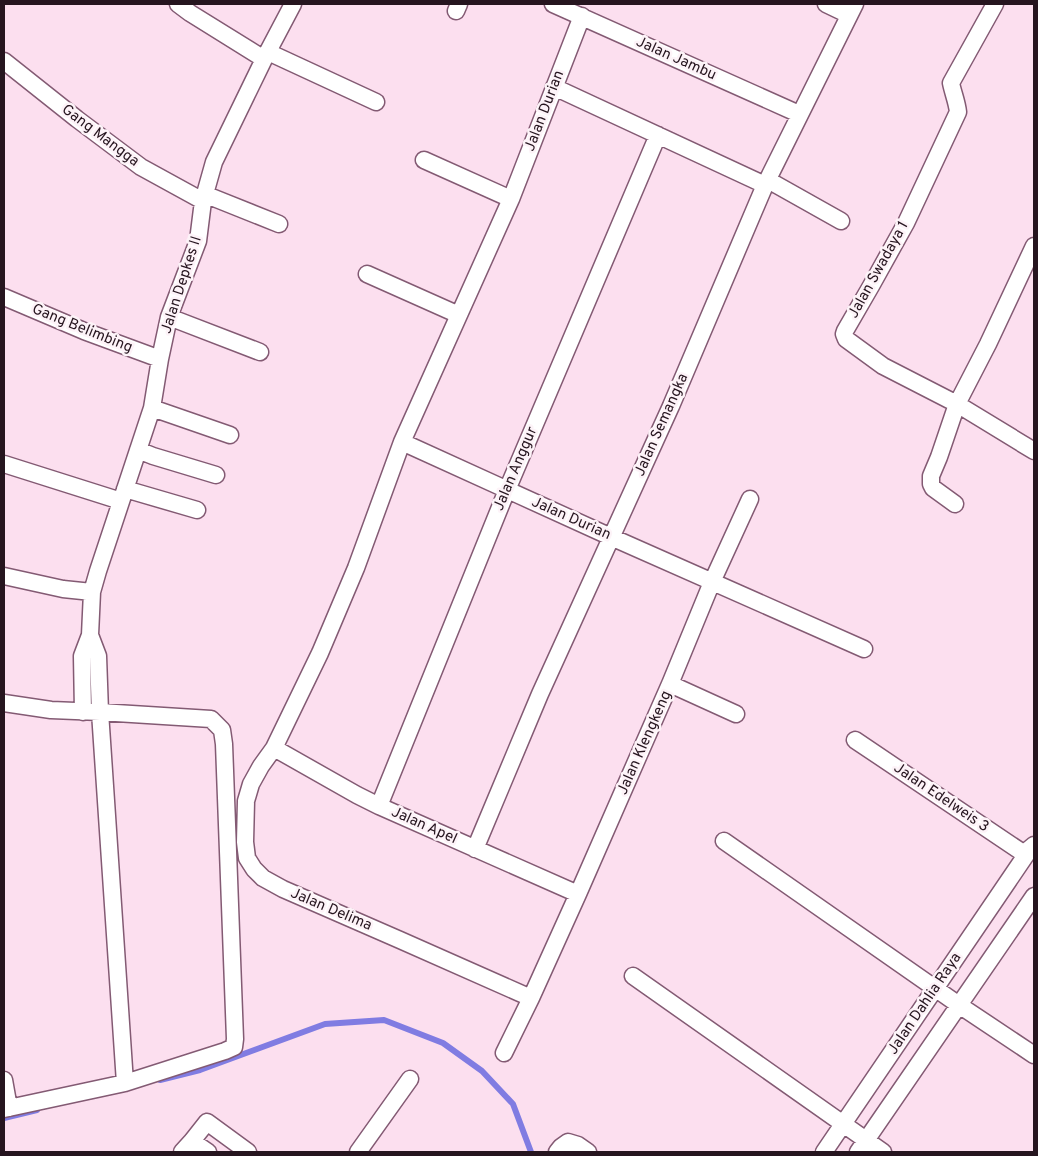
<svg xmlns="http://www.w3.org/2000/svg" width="1038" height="1156" viewBox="0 0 1038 1156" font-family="Overpass,sans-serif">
<rect width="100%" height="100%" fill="#fcdfef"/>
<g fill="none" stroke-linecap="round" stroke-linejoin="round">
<!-- stream -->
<path stroke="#807ce2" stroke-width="6" d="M160,1080L200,1070L325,1024L384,1020L443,1043L482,1071L513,1104L531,1152
M4,1118L37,1110"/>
<defs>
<path id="street" d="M178,4L190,13L264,59
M553,4L799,114
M826,4L849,15
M995,4L951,83C953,93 957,102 958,112L906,223L871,286L845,331L844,334L846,339L883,366L957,404L1034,451
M456,11L459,4
M268,52L376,102
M4,61L77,119L141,167L203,201
M554,87L765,185
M424,160L511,199
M768,180L841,221
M204,194L279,224
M367,274L459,315
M4,297L84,331L160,359
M169,317L260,352
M152,408L230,435
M402,442L611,537L864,649
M138,450L153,456L216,475
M4,464L121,501
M125,489L197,510
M955,504L933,488L931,484V476L939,457L957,404L988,344L1034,246
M4,576L63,589L92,592
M90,635L98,656L100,712L125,1083
M670,684L736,714
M4,703L51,710L100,712L211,719L222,730L224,744L235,1039L234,1047L225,1051L125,1083L4,1109
M83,712L82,656L90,635L92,592L98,571L152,408L160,359L169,317L198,241L203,201L214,162L264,59L293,4
M855,740L1026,855
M274,748L357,795L379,806L578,894
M379,806L507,490L658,135
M724,841L959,1005L1034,1055
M475,849L540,694L671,406L765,185L855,4
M633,976L883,1152
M531,998L400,940L283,889L263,878L254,869L247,858L245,842L246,801L251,784L261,766L274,748L320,653L356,568L402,442L511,199L582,16
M504,1053L531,998L578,894L670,684L712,582L750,499
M4,1080L9,1108
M192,1141L208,1152
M182,1152L192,1141L207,1122L248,1152
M358,1152L410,1079
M557,1152L561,1147L568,1142L578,1145L588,1152
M824,1152L1026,855L1028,850L1034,845
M858,1152L1034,896"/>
</defs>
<!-- street casing -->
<use href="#street" stroke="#835a73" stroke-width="19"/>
<!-- street -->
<use href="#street" stroke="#fff" stroke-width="16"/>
</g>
<g text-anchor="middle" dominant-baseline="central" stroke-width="5" stroke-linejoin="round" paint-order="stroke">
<!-- street labels -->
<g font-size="15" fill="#26151f" stroke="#fdf3f8">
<text transform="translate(676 59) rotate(24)">Jalan Jambu</text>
<text transform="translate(545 111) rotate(-69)">Jalan Durian</text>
<text transform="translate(100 136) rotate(37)">Gang Mangga</text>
<text transform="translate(879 270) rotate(-61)">Jalan Swadaya 1</text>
<text transform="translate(182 285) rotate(-72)">Jalan Depkes II</text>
<text transform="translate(82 329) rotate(22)">Gang Belimbing</text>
<text transform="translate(662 425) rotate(-66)">Jalan Semangka</text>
<text transform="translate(516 469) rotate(-67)">Jalan Anggur</text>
<text transform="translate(571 519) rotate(24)">Jalan Durian</text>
<text transform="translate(645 743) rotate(-66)">Jalan Klengkeng</text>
<text transform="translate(941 798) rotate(34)">Jalan Edelweis 3</text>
<text transform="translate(424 826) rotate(24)">Jalan Apel</text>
<text transform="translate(331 910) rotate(23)">Jalan Delima</text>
<text transform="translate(925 1004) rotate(-56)">Jalan Dahlia Raya</text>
</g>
</g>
<!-- border -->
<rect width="1038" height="1156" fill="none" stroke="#26151f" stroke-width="10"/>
</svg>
